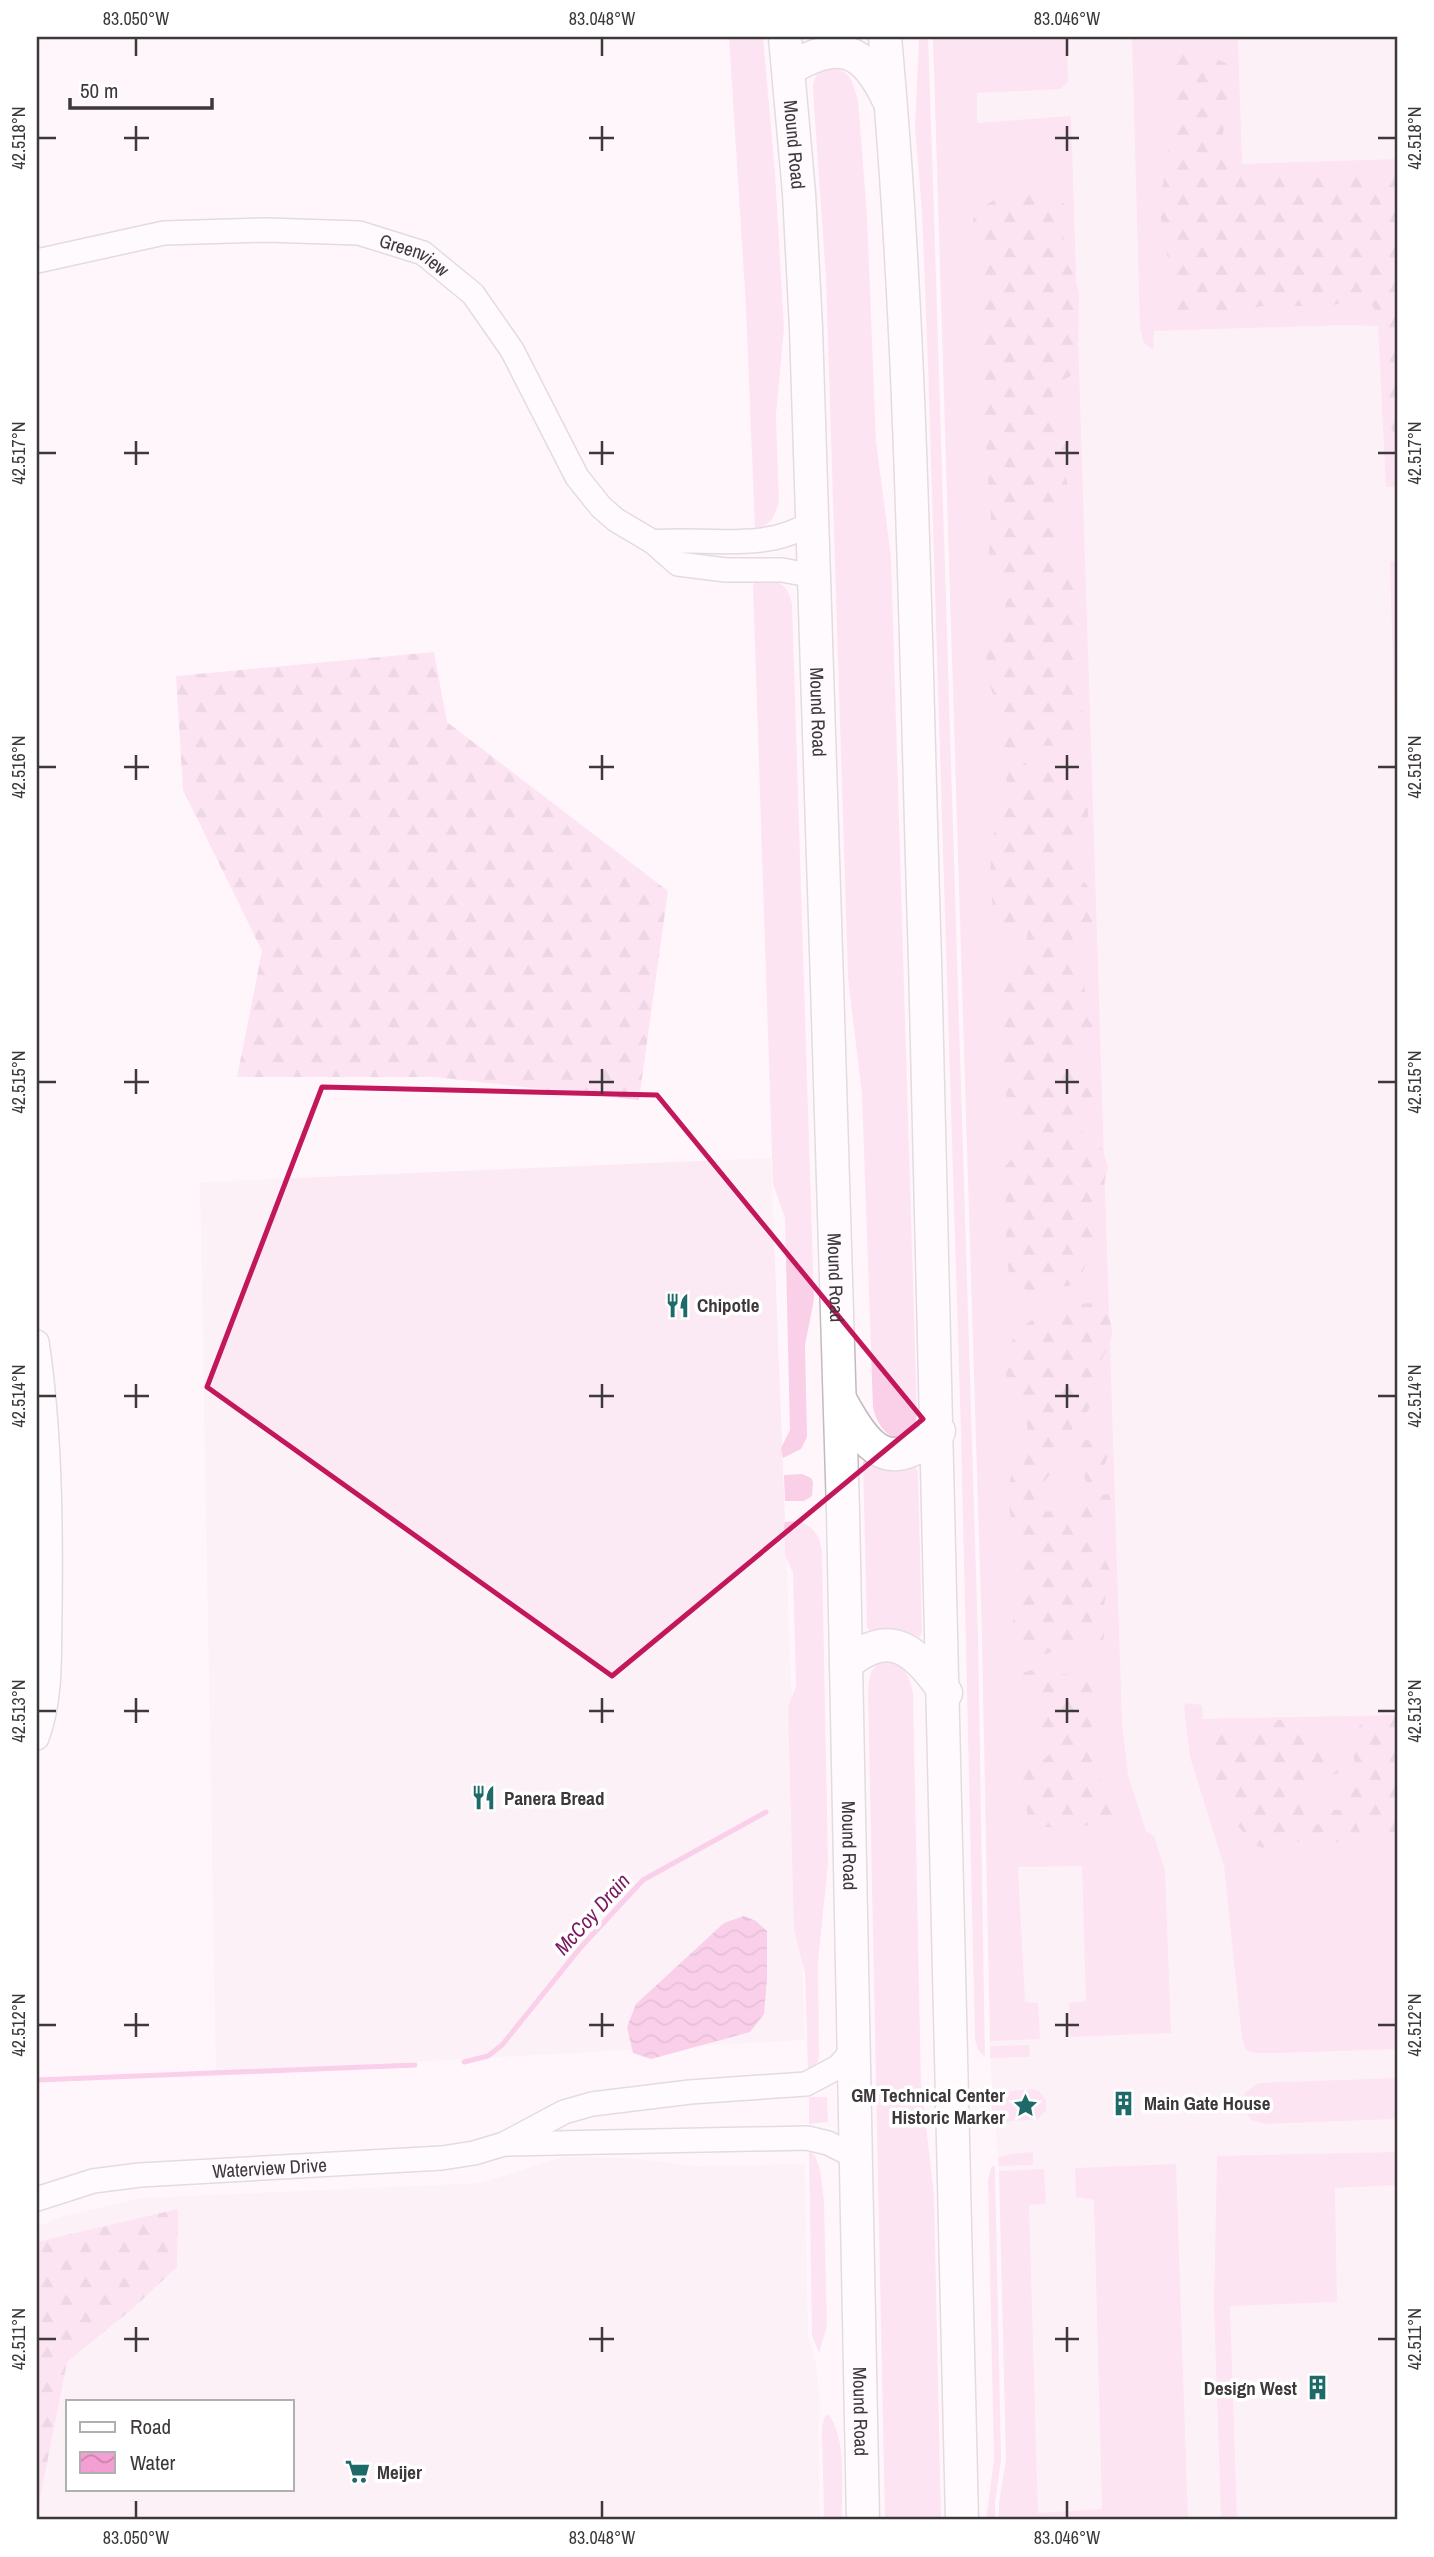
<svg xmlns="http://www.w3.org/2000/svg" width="1434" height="2557" viewBox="0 0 1434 2557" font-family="'Archivo Narrow',sans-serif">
<defs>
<pattern id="forest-firs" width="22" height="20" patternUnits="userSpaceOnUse" patternTransform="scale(1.75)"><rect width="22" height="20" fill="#facfe8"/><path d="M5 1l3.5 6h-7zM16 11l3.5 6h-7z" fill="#d7b2c8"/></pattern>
<pattern id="water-waves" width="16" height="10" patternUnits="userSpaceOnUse" patternTransform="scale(1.75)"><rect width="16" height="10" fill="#f49fd3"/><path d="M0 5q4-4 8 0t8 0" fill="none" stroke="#c783ac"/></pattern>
</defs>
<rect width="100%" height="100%" fill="#fff6fb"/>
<!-- built -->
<path fill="#fbeaf4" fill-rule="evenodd" d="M933,37H1397V2520H999V2503L1006,2460L999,2171L990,2058L982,1635Z
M771,1158L805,2040L216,2073L200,1182Z
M563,2157L631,2158L695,2166L805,2164L808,2336L815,2358L821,2409L818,2427L820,2520H37V2227L60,2217L143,2198L480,2183ZM68,2401H292V2489H68Z"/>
<!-- grass -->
<path fill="#facfe8" d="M729,37H763L775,172L784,329L776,415L779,503L772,520L761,528L755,530L746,308Z
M919,37H928L933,181L978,1636L985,2057L978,2050L975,2039L961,1434L928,365L922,213L915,127Z
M933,37H1067L1068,81L1061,89L977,93V123L1071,116L1122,1723L1128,1775L1146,1831L1154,1836L1165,1870L1171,2033L1070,2037L1069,2003L1086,2001L1082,1866L1018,1867L1025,2002L1038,2003L1040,2039L990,2041L982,1635Z
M1132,37H1238L1242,164L1397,159V487H1386L1378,326L1347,325L1154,331L1153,350L1144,343L1140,329Z
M836,67L847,74L852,81L858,100L867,215L876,441L891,557L917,1414C912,1455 880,1440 873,1407L862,1095L848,978L826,279L813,91C813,74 819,69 836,67Z
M1390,561H1397V774H1396Z
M756,579C776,580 788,582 792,604L814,1299L805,1345L807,1437L801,1449L783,1458L781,1448L790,1430L785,1218L773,1184L753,586Z
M866,1460L914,1467L918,1471L922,1632L920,1637L899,1630L872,1631L867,1628L863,1462Z
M802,1474L811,1478L813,1482L812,1496L804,1501H785L784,1475Z
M796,1521C813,1525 820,1535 822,1552L828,1864L818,1962L819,2055L818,2062L808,2072L805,1974L794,1929L788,1707L796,1686L793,1573L785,1555L784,1526L785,1522Z
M884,1660C903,1660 910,1677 913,1694L921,2084L934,2194L941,2520H885L868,1693C869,1679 869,1667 884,1660Z
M1186,1703L1202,1705L1203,1719L1397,1715V2049L1280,2053H1253L1246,2050L1242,2038L1224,1866L1190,1757L1184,1707Z
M1029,2045L1030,2057L990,2058V2046Z
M1397,2078V2119L1266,2124L1251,2120L1243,2109L1245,2092L1259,2083Z
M1032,2089L1039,2091L1046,2100V2110L1038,2119L1002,2122L992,2114L991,2101L998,2092Z
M809,2097H827L828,2122L809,2124Z
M809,2151L815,2156L820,2169L824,2201L827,2326L819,2353L812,2335Z
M1033,2152V2165L999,2166L998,2158L1010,2154Z
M1397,2152V2185L1335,2188L1337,2302L1230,2306L1237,2520H1221L1214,2306L1217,2156Z
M1176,2164L1188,2520H999V2503L1006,2460L999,2171L1044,2169L1046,2204L1029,2205L1038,2513L1102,2509L1094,2200L1076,2197L1075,2168Z
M992,2165L995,2167L1001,2460L995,2503V2520H986L994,2459L988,2180Z
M828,2414C848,2439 841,2489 842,2520H824L822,2428L824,2418Z"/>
<!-- forest -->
<path fill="url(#forest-firs)" d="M1181,37H1188L1195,43L1202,54L1226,63L1231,75L1232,88L1222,138L1229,164L1238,174L1251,178L1290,176L1344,178L1358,174H1397V434L1392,431L1381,377L1382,340L1377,312L1368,301L1355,299L1330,306H1261L1249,310L1202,315H1177L1160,212V199L1168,159L1171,52L1173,39Z
M1044,195L1057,197L1066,206L1067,218L1063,242L1079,292L1078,368L1069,377L1057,382L1053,395L1056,408L1059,420L1067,429L1069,442L1064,467L1069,492L1059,516L1052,526L1054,539L1061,550L1064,563L1076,587L1079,625L1078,689L1083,714L1081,739L1074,741L1073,745C1055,748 1038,743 1021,749C1026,782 1047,765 1069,771C1076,773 1081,780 1083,787C1094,815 1085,840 1073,867C1077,875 1082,879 1087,885C1095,898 1098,925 1084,934C1081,936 1076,936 1073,937L1071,951L1082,975L1087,1002L1096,1026C1090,1038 1081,1046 1080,1060C1079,1078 1100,1087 1095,1105C1092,1113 1083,1121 1078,1127L1087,1136L1099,1141L1108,1166L1103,1190L1097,1202L1099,1227L1081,1277L1069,1286L1029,1291L1017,1285L1009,1273L1007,1260L1005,1167L1021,1147L999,1070V1016L1001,989L1022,958L1028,932L1003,939C987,906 988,855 997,820C999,812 1009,789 1008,784C1007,779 1003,774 1002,769C998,751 1002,737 1009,721C988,698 983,662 988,632C1000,623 1004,614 1007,599C1021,593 1024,586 1025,571L998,578L991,568L989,555L991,515L979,358L981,291L973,219L980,208L1002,196Z
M434,652L447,722L668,891L639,1100L435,1077H237L262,951L183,790L176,676Z
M1100,1302C1123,1336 1108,1341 1096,1373L1101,1385L1083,1420L1072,1428L1076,1439L1088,1440L1099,1432L1111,1438C1111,1456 1101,1466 1102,1486L1089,1485C1080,1473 1079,1463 1067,1454L1033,1495L1038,1506L1048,1512L1085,1496L1109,1494C1114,1510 1111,1517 1096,1525L1094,1537L1111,1572L1103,1609L1104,1635L1102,1647L1074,1646L1038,1656L1024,1652C1000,1617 1024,1587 1021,1549C1020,1535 1012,1526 1010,1513C1008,1505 1009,1494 1009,1486C1011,1468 1024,1453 1027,1435C1028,1424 1026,1413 1024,1403C991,1377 1005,1331 1041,1315C1059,1308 1081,1303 1100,1302Z
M1032,1670L1071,1675H1096L1104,1686C1100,1699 1090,1709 1091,1723C1092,1742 1102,1751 1094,1771L1120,1799V1812C1096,1829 1056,1833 1029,1822C1027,1800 1010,1783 1015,1761L1027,1759L1040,1762L1050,1754C1039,1738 1041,1719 1042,1700C1027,1694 1021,1690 1019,1674Z
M1387,1715H1397V1838C1390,1836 1381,1835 1375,1831C1365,1826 1351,1803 1350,1792L1359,1782L1360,1776C1351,1758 1349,1735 1365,1719Z
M1223,1718L1229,1719L1233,1738L1239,1740C1243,1737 1246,1730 1251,1728C1264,1721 1300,1714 1312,1726C1315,1730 1315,1737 1317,1742L1335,1746L1340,1757V1771C1332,1779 1314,1776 1310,1788C1309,1792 1310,1796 1309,1799L1304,1803V1810L1310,1822L1317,1825L1322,1822L1330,1811C1347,1805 1357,1820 1361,1836L1358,1841L1349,1843L1322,1841L1316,1843L1284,1840L1263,1848L1254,1845L1231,1818L1209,1769L1214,1764H1220L1232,1781C1240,1783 1243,1782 1247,1774C1243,1763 1232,1761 1221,1757L1211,1737L1212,1725Z
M178,2209L177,2267L132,2309L67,2362L37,2514V2242Z"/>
<!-- water -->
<path fill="url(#water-waves)" d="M744,1916L756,1921L767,1931V1979L764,2014L750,2032L651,2059L633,2053L627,2027L636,2004L724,1923Z"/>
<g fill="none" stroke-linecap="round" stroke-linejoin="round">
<!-- stream -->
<path stroke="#f49fd3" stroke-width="5" d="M464,2062L488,2056L502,2045L581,1947L643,1880L766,1812
M37,2080L415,2065"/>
<defs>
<g id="street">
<path id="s1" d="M37,261L164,233L266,230L359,233L423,253L473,294L512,350L577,477L601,507L616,520L653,542L678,564L726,570H782L814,576"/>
<path d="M653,542C705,537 767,553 812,522"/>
<path d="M37,1342C50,1428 51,1523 50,1610C49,1652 52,1698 37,1738"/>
<path d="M507,2144L807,2138L828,2143L856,2157"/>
<path id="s2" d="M37,2199L93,2181L140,2175L442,2158L474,2153L504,2144L564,2112L592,2104L690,2092L806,2084L838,2067L854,2049"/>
</g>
<g id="secondary">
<path id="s3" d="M785,37L799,193L806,328L827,983L843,1511L863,2520"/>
<path d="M885,37C913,343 915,652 925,960C940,1480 952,2000 962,2520"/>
<path d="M789,69C839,39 864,47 889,101"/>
<path d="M840,1399C866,1447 888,1478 939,1431"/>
<path d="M846,1664C893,1625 917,1653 946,1693"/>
</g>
</defs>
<!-- street casing -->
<use href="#street" stroke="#c3babf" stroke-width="26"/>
<!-- secondary casing -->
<use href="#secondary" stroke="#c3babf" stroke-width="35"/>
<!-- street -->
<use href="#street" stroke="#fff" stroke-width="23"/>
<!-- secondary -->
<use href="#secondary" stroke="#fff" stroke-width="32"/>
</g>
<!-- marked area -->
<path d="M0 0H1434V2557H0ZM322,1087L657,1095L923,1419L612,1676L207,1387Z" fill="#fff6fb" fill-opacity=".55" fill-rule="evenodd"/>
<path fill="none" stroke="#c2185b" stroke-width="5" stroke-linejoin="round" d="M322,1087L657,1095L923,1419L612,1676L207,1387Z"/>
<!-- ticks -->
<path fill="none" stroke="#3d393b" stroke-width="2.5" d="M136,38V56M602,38V56M1067,38V56M136,126V151M602,126V151M1067,126V151M38,138H56M124,138H149M589,138H614M1055,138H1079M1378,138H1396M136,441V465M602,441V465M1067,441V465M38,453H56M124,453H149M589,453H614M1055,453H1079M1378,453H1396M136,755V780M602,755V780M1067,755V780M38,767H56M124,767H149M589,767H614M1055,767H1079M1378,767H1396M136,1069V1094M602,1069V1094M1067,1069V1094M38,1082H56M124,1082H149M589,1082H614M1055,1082H1079M1378,1082H1396M136,1384V1408M602,1384V1408M1067,1384V1408M38,1396H56M124,1396H149M589,1396H614M1055,1396H1079M1378,1396H1396M136,1698V1723M602,1698V1723M1067,1698V1723M38,1711H56M124,1711H149M589,1711H614M1055,1711H1079M1378,1711H1396M136,2013V2037M602,2013V2037M1067,2013V2037M38,2025H56M124,2025H149M589,2025H614M1055,2025H1079M1378,2025H1396M136,2327V2352M602,2327V2352M1067,2327V2352M38,2339H56M124,2339H149M589,2339H614M1055,2339H1079M1378,2339H1396M136,2501V2518M602,2501V2518M1067,2501V2518"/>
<!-- icons -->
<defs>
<symbol id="restaurant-bare" viewBox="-9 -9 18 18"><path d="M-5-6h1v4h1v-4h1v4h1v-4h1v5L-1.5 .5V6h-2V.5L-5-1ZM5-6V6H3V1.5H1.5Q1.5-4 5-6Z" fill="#1d6a68" stroke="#fff" stroke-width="2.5" paint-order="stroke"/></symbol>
<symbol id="building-bare" viewBox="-9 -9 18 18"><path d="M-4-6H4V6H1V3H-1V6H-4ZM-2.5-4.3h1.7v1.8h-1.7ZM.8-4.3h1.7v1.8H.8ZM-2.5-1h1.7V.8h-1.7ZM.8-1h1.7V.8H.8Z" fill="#1d6a68" stroke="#fff" stroke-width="2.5" paint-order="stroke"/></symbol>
<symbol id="sight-bare" viewBox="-9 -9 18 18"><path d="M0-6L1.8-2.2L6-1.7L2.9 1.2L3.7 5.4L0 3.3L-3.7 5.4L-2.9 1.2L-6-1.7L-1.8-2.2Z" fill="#1d6a68" stroke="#fff" stroke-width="2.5" paint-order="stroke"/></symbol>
<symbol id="supermarket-bare" viewBox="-9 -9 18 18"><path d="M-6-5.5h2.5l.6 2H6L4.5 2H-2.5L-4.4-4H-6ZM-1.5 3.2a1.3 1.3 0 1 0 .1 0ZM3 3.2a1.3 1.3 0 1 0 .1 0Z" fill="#1d6a68" stroke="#fff" stroke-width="2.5" paint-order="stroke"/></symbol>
</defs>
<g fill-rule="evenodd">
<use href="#restaurant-bare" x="660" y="1288" width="35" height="35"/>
<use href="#restaurant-bare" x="466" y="1780" width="35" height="35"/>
<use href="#building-bare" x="1106" y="2086" width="35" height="35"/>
<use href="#sight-bare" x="1008" y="2088" width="35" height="35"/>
<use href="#building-bare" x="1300" y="2370" width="35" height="35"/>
<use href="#supermarket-bare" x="340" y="2454" width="35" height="35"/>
</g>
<g text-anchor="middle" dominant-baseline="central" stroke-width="7" stroke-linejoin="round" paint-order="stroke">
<!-- street labels -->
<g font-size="19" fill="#3d393b" stroke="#fff">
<text stroke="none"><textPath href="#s3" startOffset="108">Mound Road</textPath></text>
<text stroke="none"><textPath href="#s1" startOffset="385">Greenview</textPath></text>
<text stroke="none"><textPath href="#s3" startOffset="676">Mound Road</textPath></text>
<text stroke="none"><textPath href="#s3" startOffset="1242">Mound Road</textPath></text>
<text stroke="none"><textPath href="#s3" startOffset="1810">Mound Road</textPath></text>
<text stroke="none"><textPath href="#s2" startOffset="236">Waterview Drive</textPath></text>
<text stroke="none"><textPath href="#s3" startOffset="2376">Mound Road</textPath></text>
</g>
<!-- poi labels -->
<g font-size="19" font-weight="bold" fill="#3d393b" stroke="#fff" text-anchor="start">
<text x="697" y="1305">Chipotle</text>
<text x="504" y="1798">Panera Bread</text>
<text x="1005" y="2095" text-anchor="end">GM Technical Center<tspan x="1005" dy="22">Historic Marker</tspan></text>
<text x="1144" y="2103">Main Gate House</text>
<text x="1297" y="2388" text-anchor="end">Design West</text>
<text x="377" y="2472">Meijer</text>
</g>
<!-- water labels -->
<g font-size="21" font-style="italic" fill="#7a185e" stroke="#fff">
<text transform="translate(592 1914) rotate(-48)">McCoy Drain</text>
</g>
</g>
<!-- border -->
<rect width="1434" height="2557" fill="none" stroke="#ffffff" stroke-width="77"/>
<!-- legend -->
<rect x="66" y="2400" width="228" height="91" fill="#ffffff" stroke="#b1b0b1" stroke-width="2"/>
<rect x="80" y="2422" width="35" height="10" fill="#ffffff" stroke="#b1b0b1" stroke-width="2"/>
<text x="130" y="2434" font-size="21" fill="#3d393b">Road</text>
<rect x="80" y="2452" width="35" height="21" fill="url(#water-waves)" stroke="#b1b0b1" stroke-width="2"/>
<text x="130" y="2470" font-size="21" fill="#3d393b">Water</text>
<!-- scale -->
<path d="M70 98v10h142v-10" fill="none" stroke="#3d393b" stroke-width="3.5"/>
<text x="80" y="98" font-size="21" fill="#3d393b" stroke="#ffffff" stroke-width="5" paint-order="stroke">50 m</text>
<rect x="38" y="38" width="1358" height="2480" fill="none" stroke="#3d393b" stroke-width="2.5"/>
<g font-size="18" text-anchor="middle" fill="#3d393b">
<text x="136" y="25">83.050°W</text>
<text x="602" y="25">83.048°W</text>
<text x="1067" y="25">83.046°W</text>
<text transform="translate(19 138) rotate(-90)" y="6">42.518°N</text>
<text transform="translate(1415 138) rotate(-90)" y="6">42.518°N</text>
<text transform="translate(19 453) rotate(-90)" y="6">42.517°N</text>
<text transform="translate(1415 453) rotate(-90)" y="6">42.517°N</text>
<text transform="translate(19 767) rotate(-90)" y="6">42.516°N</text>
<text transform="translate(1415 767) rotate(-90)" y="6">42.516°N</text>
<text transform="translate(19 1082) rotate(-90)" y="6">42.515°N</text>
<text transform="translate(1415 1082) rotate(-90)" y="6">42.515°N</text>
<text transform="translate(19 1396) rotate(-90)" y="6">42.514°N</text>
<text transform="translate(1415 1396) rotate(-90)" y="6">42.514°N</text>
<text transform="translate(19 1711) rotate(-90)" y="6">42.513°N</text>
<text transform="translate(1415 1711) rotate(-90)" y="6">42.513°N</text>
<text transform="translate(19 2025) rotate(-90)" y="6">42.512°N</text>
<text transform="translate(1415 2025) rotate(-90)" y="6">42.512°N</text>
<text transform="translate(19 2339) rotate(-90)" y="6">42.511°N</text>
<text transform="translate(1415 2339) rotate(-90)" y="6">42.511°N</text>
<text x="136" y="2544">83.050°W</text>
<text x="602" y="2544">83.048°W</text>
<text x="1067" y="2544">83.046°W</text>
</g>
</svg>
